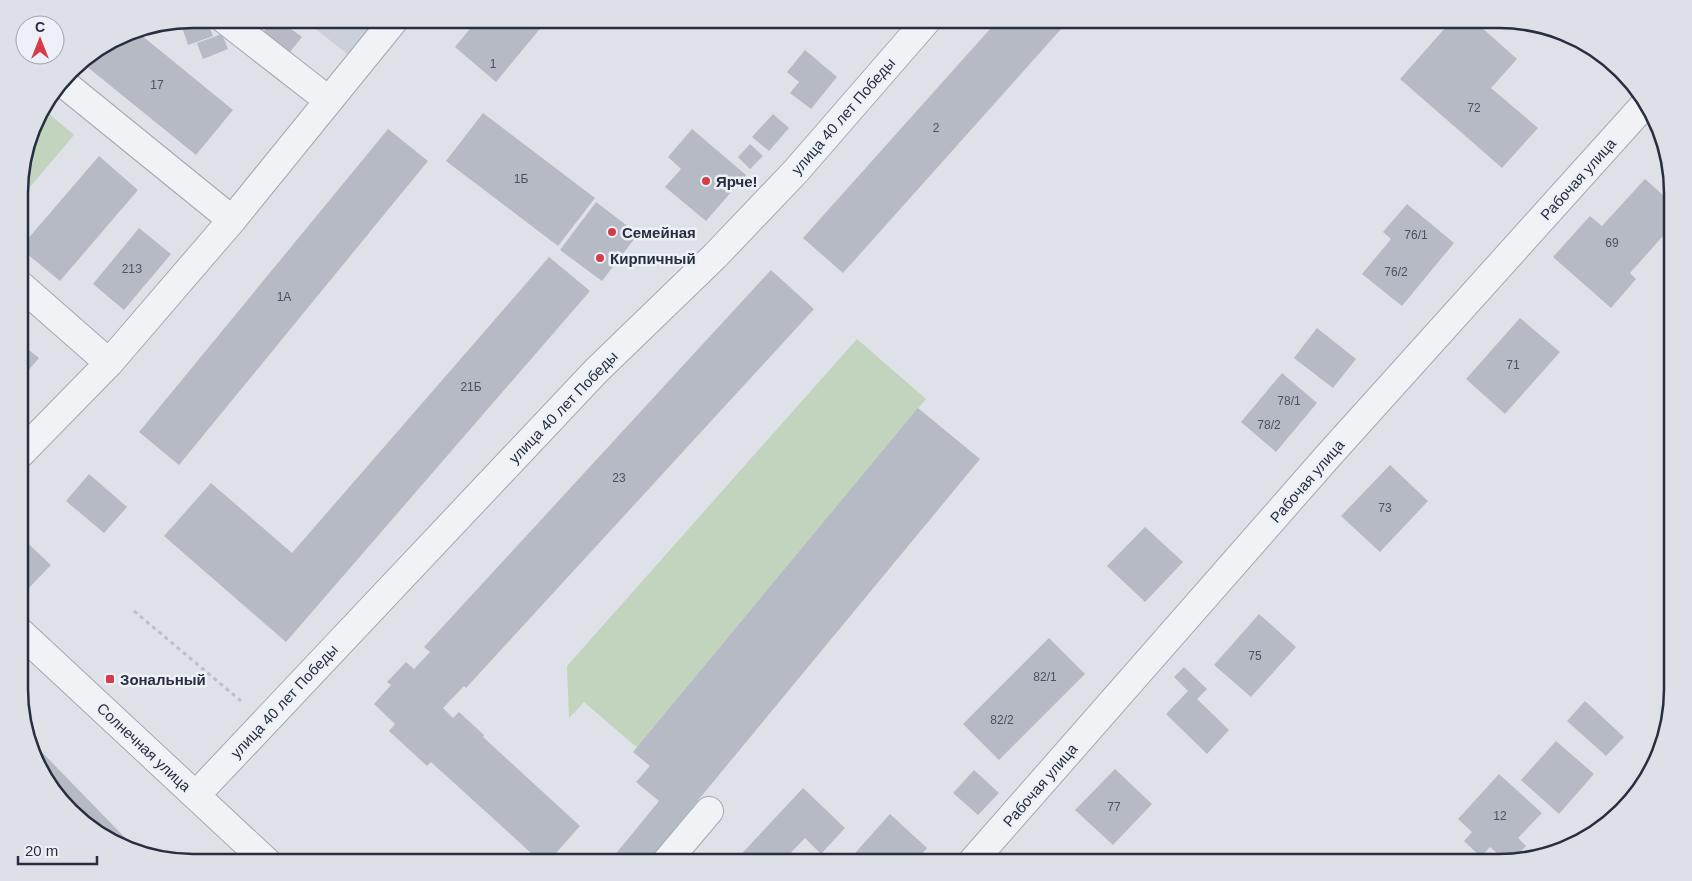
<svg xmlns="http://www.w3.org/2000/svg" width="1692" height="881" viewBox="0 0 1692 881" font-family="Helvetica,sans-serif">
<rect width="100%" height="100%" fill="#dee1e8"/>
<!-- built -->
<path fill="#ccd0da" d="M303,19H381L351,57Z"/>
<!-- green -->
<path fill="#c2d3be" d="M42,108L74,135L19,200V181L37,116Z
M857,339L926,399L638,747L634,745L584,702L569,718L567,666Z"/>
<!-- building -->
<path fill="#b5bac5" d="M273,19H277L302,37L286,57L259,38Z
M478,19H548L496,82L455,47Z
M841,19H859L852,28Z
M999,19H1070L843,273L803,238Z
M1453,19H1472L1517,59L1491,88L1538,128L1502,168L1400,79Z
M207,21L213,36L188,45L183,30Z
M135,30L233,110L196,155L80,61L126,32Z
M222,34L228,49L203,59L197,43Z
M805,50L837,77L811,109L790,93L799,82L787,72Z
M483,113L595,198L558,246L446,161Z
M773,114L789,128L769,151L752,137Z
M388,129L428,161L179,465L139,432Z
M692,129L746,175L706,221L665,187L681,169L668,157Z
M750,144L763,156L750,169L738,157Z
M99,156L138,190L60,281L20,248Z
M1645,179L1672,203V228L1671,227L1630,273L1636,279L1611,308L1553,257L1590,216L1602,226Z
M596,202L638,234L602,281L560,250Z
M1407,204L1454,243L1402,306L1362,274L1391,239L1383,232Z
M139,228L171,254L124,310L93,284Z
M549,257L590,291L286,642L164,536L211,483L292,553Z
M771,270L814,309L466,688L464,686L443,708L453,718L459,712L484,735L483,737L580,826L548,862H541L431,762L427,766L389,731L395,724L374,704L391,685L387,682L406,662L414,669L430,652L424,647Z
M1520,318L1560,352L1505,414L1466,379Z
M1317,328L1356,359L1333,388L1294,358Z
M19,342L39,358L20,380Z
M1282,373L1317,403L1276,452L1241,422Z
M918,408L980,459L647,862H609L659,801L636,782L650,766L633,752Z
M1390,465L1428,501L1380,552L1341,516Z
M89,474L127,507L104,533L66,501Z
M1145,527L1183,562L1145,602L1107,566Z
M20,536L51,565L24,593L20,589Z
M1259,614L1296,647L1251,697L1214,665Z
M1049,638L1085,674L999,760L963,724Z
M1184,667L1207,689L1197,699L1229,730L1207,754L1166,714L1188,691L1174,677Z
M1585,701L1624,737L1606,756L1567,721Z
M1556,741L1594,774L1559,814L1521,780Z
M33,743L136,849L116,844L55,794Z
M1115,769L1152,804L1113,845L1075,810Z
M974,770L999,793L978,815L953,793Z
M1499,774L1542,813L1518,838L1526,846L1510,862H1507L1490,847L1481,857L1464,841L1472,832L1458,819Z
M803,788L845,828L821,854L805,838L782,862H734Z
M890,814L927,848L915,862H847Z"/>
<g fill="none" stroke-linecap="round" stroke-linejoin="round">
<defs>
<path id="minor" d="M224,19L328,100
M62,82L232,220
M19,284L109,363
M20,454L109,363L232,220L395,19
M20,632L267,862
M196,795L596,371L715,256L796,171L928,19
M666,862L709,811
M972,862L1329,455L1646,103"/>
</defs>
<!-- minor casing -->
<use href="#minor" stroke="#a3a8b2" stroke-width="30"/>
<!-- path -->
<path stroke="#bcbfc7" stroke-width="3" stroke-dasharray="4 4" stroke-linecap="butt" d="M134,611L241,701
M20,680L26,673"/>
<!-- minor -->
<use href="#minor" stroke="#f1f2f6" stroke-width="28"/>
</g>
<!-- markers -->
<g fill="#d63b4a" stroke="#edf0f6" stroke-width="2">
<circle cx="706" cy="181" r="5"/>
<circle cx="612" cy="232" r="5"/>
<circle cx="600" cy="258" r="5"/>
<rect x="105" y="674" width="10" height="10" rx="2.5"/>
</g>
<g text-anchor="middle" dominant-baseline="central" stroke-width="5" stroke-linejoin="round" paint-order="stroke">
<!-- number labels -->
<g font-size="12" fill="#4a5161">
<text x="493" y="64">1</text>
<text x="157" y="85">17</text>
<text x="1474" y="108">72</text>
<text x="936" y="128">2</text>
<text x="521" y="179">1Б</text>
<text x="1416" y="235">76/1</text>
<text x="1612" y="243">69</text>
<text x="132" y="269">21З</text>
<text x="1396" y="272">76/2</text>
<text x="284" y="297">1А</text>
<text x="1513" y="365">71</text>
<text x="471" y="387">21Б</text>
<text x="1289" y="401">78/1</text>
<text x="1269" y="425">78/2</text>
<text x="619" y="478">23</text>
<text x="1385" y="508">73</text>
<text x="1255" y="656">75</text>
<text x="1045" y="677">82/1</text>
<text x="1002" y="720">82/2</text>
<text x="1114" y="807">77</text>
<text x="1500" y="816">12</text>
</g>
<!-- street labels -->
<g font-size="15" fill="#262e40" stroke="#edf0f6">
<text transform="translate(843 116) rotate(-49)">улица 40 лет Победы</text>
<text transform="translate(1578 179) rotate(-48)">Рабочая улица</text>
<text transform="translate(563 407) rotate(-46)">улица 40 лет Победы</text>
<text transform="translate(1307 481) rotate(-49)">Рабочая улица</text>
<text transform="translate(284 701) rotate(-47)">улица 40 лет Победы</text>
<text transform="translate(144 747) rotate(43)">Солнечная улица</text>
<text transform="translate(1040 785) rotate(-49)">Рабочая улица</text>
</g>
<!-- poi labels -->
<g font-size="15" font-weight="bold" fill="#262e40" stroke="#edf0f6" text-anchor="start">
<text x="716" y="181">Ярче!</text>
<text x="622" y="232">Семейная</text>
<text x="610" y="258">Кирпичный</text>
<text x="120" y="679">Зональный</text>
</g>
</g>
<!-- crop -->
<path d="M0 0H1692V881H0ZM193 28H1499A165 165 0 0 1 1664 193V689A165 165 0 0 1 1499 854H193A165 165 0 0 1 28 689V193A165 165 0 0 1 193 28Z" fill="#dde0e7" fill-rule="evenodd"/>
<path fill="none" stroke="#262e40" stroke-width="2.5" d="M193 28H1499A165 165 0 0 1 1664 193V689A165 165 0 0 1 1499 854H193A165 165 0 0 1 28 689V193A165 165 0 0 1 193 28Z"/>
<!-- north arrow -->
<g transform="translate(40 40)"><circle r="24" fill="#edf0f6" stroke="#9da2ad"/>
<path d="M0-4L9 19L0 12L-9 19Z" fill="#d63b4a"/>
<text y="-8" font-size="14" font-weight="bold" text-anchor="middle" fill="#262e40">С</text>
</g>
<!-- scale -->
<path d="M18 856v8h79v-8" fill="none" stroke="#262e40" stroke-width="2.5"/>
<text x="25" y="856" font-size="15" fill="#262e40" stroke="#edf0f6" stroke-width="4" paint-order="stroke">20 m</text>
</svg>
